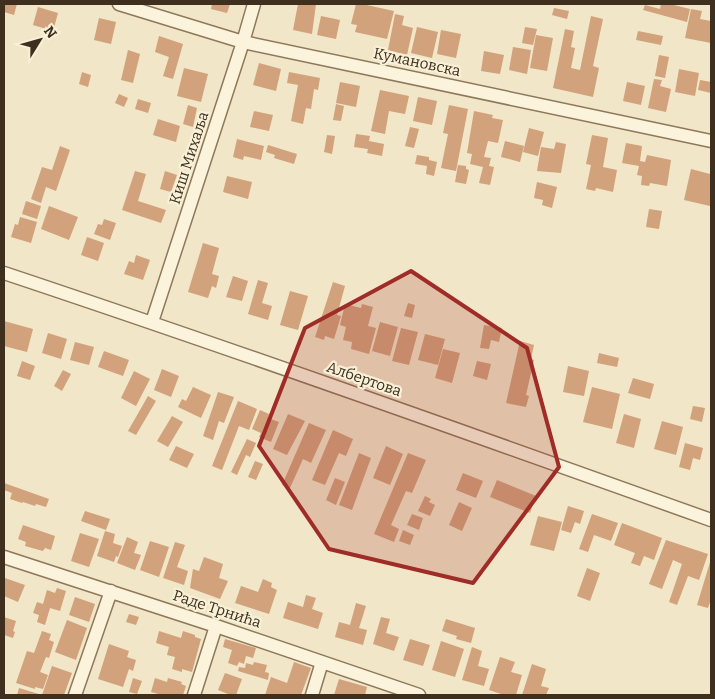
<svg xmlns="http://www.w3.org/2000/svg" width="715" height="699" viewBox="0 0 715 699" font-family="Bitter,serif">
<rect width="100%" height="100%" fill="#f1e6c7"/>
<!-- building -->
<path fill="#d1a27b" d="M4,4H17L14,15L4,12Z
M212,4H230L227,13L211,9Z
M298,4H316L312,34L293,30Z
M356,4H362L394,11L387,39L355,32L357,25L351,24Z
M661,4H670L690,9L687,22L643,10L645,5L660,9Z
M38,7L58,13L53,31L33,25Z
M554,8L569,11L567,19L552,15Z
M691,9L702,11L700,19L711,21V43L685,38Z
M395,14L404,16L402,25L413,28L407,55L388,50Z
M321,16L340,20L336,39L317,35Z
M591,16L603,19L593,66L599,68L593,97L553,88L565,29L574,31L571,47L575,48L571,68L580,70Z
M99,18L116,22L111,44L94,40Z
M417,27L438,32L432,58L411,53Z
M525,27L537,29L533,45L522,43Z
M441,30L461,34L456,58L437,54Z
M638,31L663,36L661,45L636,40Z
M536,35L553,38L547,71L530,68Z
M159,36L183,44L173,79L163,76L169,57L155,52Z
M513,47L531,50L527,74L509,70Z
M128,50L140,54L133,83L121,80Z
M484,51L504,55L500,74L481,71Z
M659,55L669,57L665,78L655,76Z
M259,63L281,69L276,91L253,85Z
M184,68L208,74L201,102L177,96Z
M679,69L699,73L695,96L675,92Z
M82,72L91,75L88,87L79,84Z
M289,72L320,78L318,90L314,89L311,109L306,108L303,124L291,121L298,85L287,83Z
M654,79L662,80L660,86L671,89L666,112L648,108Z
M700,80L711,82V93L698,90Z
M340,82L360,86L356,107L336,103Z
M627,82L645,86L641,105L623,101Z
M380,90L409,96L405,114L389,111L385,134L371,131Z
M119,94L128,98L124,107L115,103Z
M418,97L437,101L432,125L413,121Z
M138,99L151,103L148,113L135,109Z
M336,104L344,106L341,121L333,120Z
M188,105L197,108L193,127L183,124Z
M449,105L468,109L456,171L441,168L448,134L443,133Z
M254,111L273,115L269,131L250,127Z
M474,111L493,115L492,118L503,120L498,143L488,141L484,157L491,158L489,166L494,167L490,185L479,183L483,167L470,164L472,154L467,153Z
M158,119L180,126L176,142L153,135Z
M410,127L419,129L414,148L405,146Z
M529,128L544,132L538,156L523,152Z
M356,134L370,136L369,141L384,144L382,156L367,153L368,149L354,147Z
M327,135L335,136L332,154L324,152Z
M592,135L608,138L603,167L617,170L613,192L596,188L595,191L586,189L591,165L586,164Z
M237,139L264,146L261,160L244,156L243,160L233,157Z
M505,141L524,146L520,162L501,157Z
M556,142L566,144L561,173L537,171L541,147L554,149Z
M626,143L642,146L640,161L645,162L647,155L671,160L667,186L650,183L649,186L641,185L642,176L637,175L639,166L622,163Z
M268,145L297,154L294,164L274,158L275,155L266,152Z
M60,146L70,150L56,191L46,187L41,203L31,199L42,167L52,170Z
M417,155L429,157V160L437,162L434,176L426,174L427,166L415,164Z
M458,165L466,166V169L469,170L466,184L455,182Z
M691,169L710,174L711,198L710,206L684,200Z
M135,171L146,174L138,201L166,210L161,223L122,210Z
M165,171L177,175L171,192L160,189Z
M227,176L252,182L248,199L223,192Z
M537,182L557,187L552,208L542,205L543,200L534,198Z
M26,201L41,206L37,219L22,214Z
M49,206L78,217L69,240L41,229Z
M649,209L662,211L659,229L646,227Z
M20,217L37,222L31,243L11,237L15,224L18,225Z
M104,219L116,223L110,240L94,234L98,224L102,225Z
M87,237L104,243L98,261L81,255Z
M203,243L219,248L212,274L219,276L216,288L212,286L208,298L188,292Z
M136,255L150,260L143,280L124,274L129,261L134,263Z
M233,276L248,281L242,301L226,297Z
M258,280L268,283L262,303L272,306L268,320L248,314Z
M333,282L345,286L337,315L341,316L334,339L325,336L324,340L315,337Z
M290,291L308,296L298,330L280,325Z
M408,303L415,305L412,318L404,316Z
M345,304L361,308L362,304L373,307L368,326L376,328L369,354L351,349L352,342L343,340L346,327L340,325Z
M4,321L33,329L27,352L4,346Z
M380,322L398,327L390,356L372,351Z
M484,325L502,328L499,342L491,340L489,349L480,348Z
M401,328L418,332L409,365L392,361Z
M48,333L67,339L61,359L42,353Z
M425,334L445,339L438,365L418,360Z
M520,341L534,345L531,359L534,360L526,395L529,396L526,407L506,403Z
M75,342L94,347L89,365L70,360Z
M443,349L460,353L452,383L435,378Z
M104,351L129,360L123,376L98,367Z
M599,353L619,358L617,367L597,363Z
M22,361L35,366L30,380L17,376Z
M477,361L491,364L487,380L473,376Z
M568,366L589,371L584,396L563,392Z
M162,369L179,376L171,397L154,390Z
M63,370L71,374L62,391L54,386Z
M134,371L150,379L136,406L121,398Z
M633,378L654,384L650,399L628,393Z
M193,387L211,395L201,418L178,407L182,399L186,401Z
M592,387L620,394L612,429L583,422Z
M218,392L234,397L224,423L219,421L213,440L203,436Z
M148,396L156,401L136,435L128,431Z
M238,401L257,409L249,430L239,426L222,470L212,466Z
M693,406L705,408L702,422L690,419Z
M260,410L269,414L268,418L279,422L271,442L259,437L261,433L252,429Z
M288,414L305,421L287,455L273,449Z
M624,414L641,419L634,448L616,443Z
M172,416L183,422L168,447L157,441Z
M662,421L683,427L676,455L654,449Z
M309,423L326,430L311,463L303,459L290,488L282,485Z
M333,430L353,439L346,456L339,453L325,485L312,480Z
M247,439L256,443L250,457L246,455L237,475L231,472Z
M685,443L703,448L700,460L693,458L690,470L679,467Z
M176,446L194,454L187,468L169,460Z
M386,446L403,454L390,485L373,478Z
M359,453L371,458L352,510L339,505Z
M408,453L426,460L412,493L406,491L391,525L399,529L394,542L374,534Z
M255,461L263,464L256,480L248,477Z
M463,473L483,481L476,498L456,490Z
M335,478L345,482L336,505L326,500Z
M497,480L536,496L530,513L490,497Z
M4,483L49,499L46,507L36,504L35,506L23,502L22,503L10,499L12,493L4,490Z
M425,496L431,499L429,502L435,505L430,516L418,511Z
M459,502L472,508L462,531L449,525Z
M568,506L584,511L580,524L575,522L571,533L561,530Z
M85,511L110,519L106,530L81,521Z
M412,514L423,518L419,530L407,525Z
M592,514L618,523L611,541L594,535L588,552L579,549Z
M538,516L562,522L554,551L530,545Z
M622,523L662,538L654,560L644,556L640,566L631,563L635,553L614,545Z
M23,525L55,536L51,550L45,548L43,551L25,546L26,542L18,539Z
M403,530L414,535L410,545L399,541Z
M105,531L115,534L113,543L122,546L118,557L116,556L114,562L97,556Z
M80,533L99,539L89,567L71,561Z
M127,537L138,542L134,553L141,555L135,570L117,563Z
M666,540L708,554L699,580L688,576L677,605L669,602L682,564L673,560L662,589L649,584Z
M150,541L169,547L159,577L140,570Z
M175,542L185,545L177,567L188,571L184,585L163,578Z
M204,557L223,564L219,578L228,581L220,599L190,588L193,569L199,571Z
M711,559V599L708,608L697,605Z
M587,568L600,573L590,601L577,596Z
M5,578L25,585L18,602L4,596V583Z
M263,579L272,583L271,587L277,590L269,614L235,603L241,586L258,592Z
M57,588L66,591L60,611L50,608L45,625L37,622L39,615L33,613L37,602L43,604L47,590L55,593Z
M306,595L316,598L312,609L323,613L318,629L283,618L288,602L303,607Z
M75,597L95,604L89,622L69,615Z
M356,603L366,606L359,628L367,630L363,645L335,637L339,622L350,625Z
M129,614L139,617L136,625L126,622Z
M4,617L16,621L13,631L15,632L13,638L4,635Z
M381,617L390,619L386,633L399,637L394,651L373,644Z
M446,619L475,628L471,643L456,639L457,636L442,631Z
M67,620L87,628L76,660L55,652Z
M42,631L51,634L49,640L54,642L49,658L46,657L40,672L48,675L43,689L35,687V689L16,683L27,651L34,653Z
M159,631L181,638L183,631L195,635V637L201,639L192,672L182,669V672L172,669L175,657L167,655L169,647L156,643Z
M225,639L256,648L253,658L246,656L244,664L239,662L237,666L228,663L232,650L223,647Z
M410,639L430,645L423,666L403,660Z
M441,641L464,649L455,677L432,670Z
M109,644L129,651L127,657L136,660L133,671L129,669L123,687L98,679Z
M472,647L482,651L478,666L489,669L484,686L462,680Z
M500,657L515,662L511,672L522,675L516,695H504L489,690Z
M254,662L267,665L265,672L269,673L268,680L238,671L239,667L245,668L246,663L253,665Z
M294,662L311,668L301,695H265L271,677L287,683Z
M532,664L546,669L541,686L549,688L546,695H522Z
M52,666L72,673L64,695H17L19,688L42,695Z
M225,673L242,679L236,695H227L228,694L218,690Z
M133,678L142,681L137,694L129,692Z
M155,678L167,682L168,678L182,682L181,684L186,686L183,695H162L151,692Z
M339,679L367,687L365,695H334Z"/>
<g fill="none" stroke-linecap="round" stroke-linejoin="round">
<defs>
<path id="minor" d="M119,4L243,42L711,141
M4,273C241,352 476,436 711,520
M152,322L243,42L254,4
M4,557L216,626L419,695
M75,695L111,591
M194,695L216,626
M312,695L322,662"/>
</defs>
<!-- minor casing -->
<use href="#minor" stroke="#8e785b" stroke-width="15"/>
<!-- minor -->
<use href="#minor" stroke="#fbf3db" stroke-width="12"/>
</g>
<!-- marked area -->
<path fill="#a02c28" fill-opacity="0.2" stroke="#a02c28" stroke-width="4" stroke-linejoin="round" d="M411,271L527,348L559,467L473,583L329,549L259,446L305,328Z"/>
<g text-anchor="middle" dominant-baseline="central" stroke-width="4.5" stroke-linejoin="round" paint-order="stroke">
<!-- street labels -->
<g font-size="15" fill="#3e2f1f" stroke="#f8f0d7">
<text transform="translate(417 62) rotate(12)">Кумановска</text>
<text transform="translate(189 158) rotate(-72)">Киш Михаља</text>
<text transform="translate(364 379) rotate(19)">Албертова</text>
<text transform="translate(217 609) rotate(18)">Раде Трнића</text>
</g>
</g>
<!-- border -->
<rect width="715" height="699" fill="none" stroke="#3e2f1f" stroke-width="10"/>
<!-- north arrow -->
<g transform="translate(40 40) rotate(53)" stroke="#f8f0d7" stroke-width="4" paint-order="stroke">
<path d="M0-4L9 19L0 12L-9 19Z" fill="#3e2f1f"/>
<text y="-8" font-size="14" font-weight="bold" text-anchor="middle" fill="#3e2f1f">N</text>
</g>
</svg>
